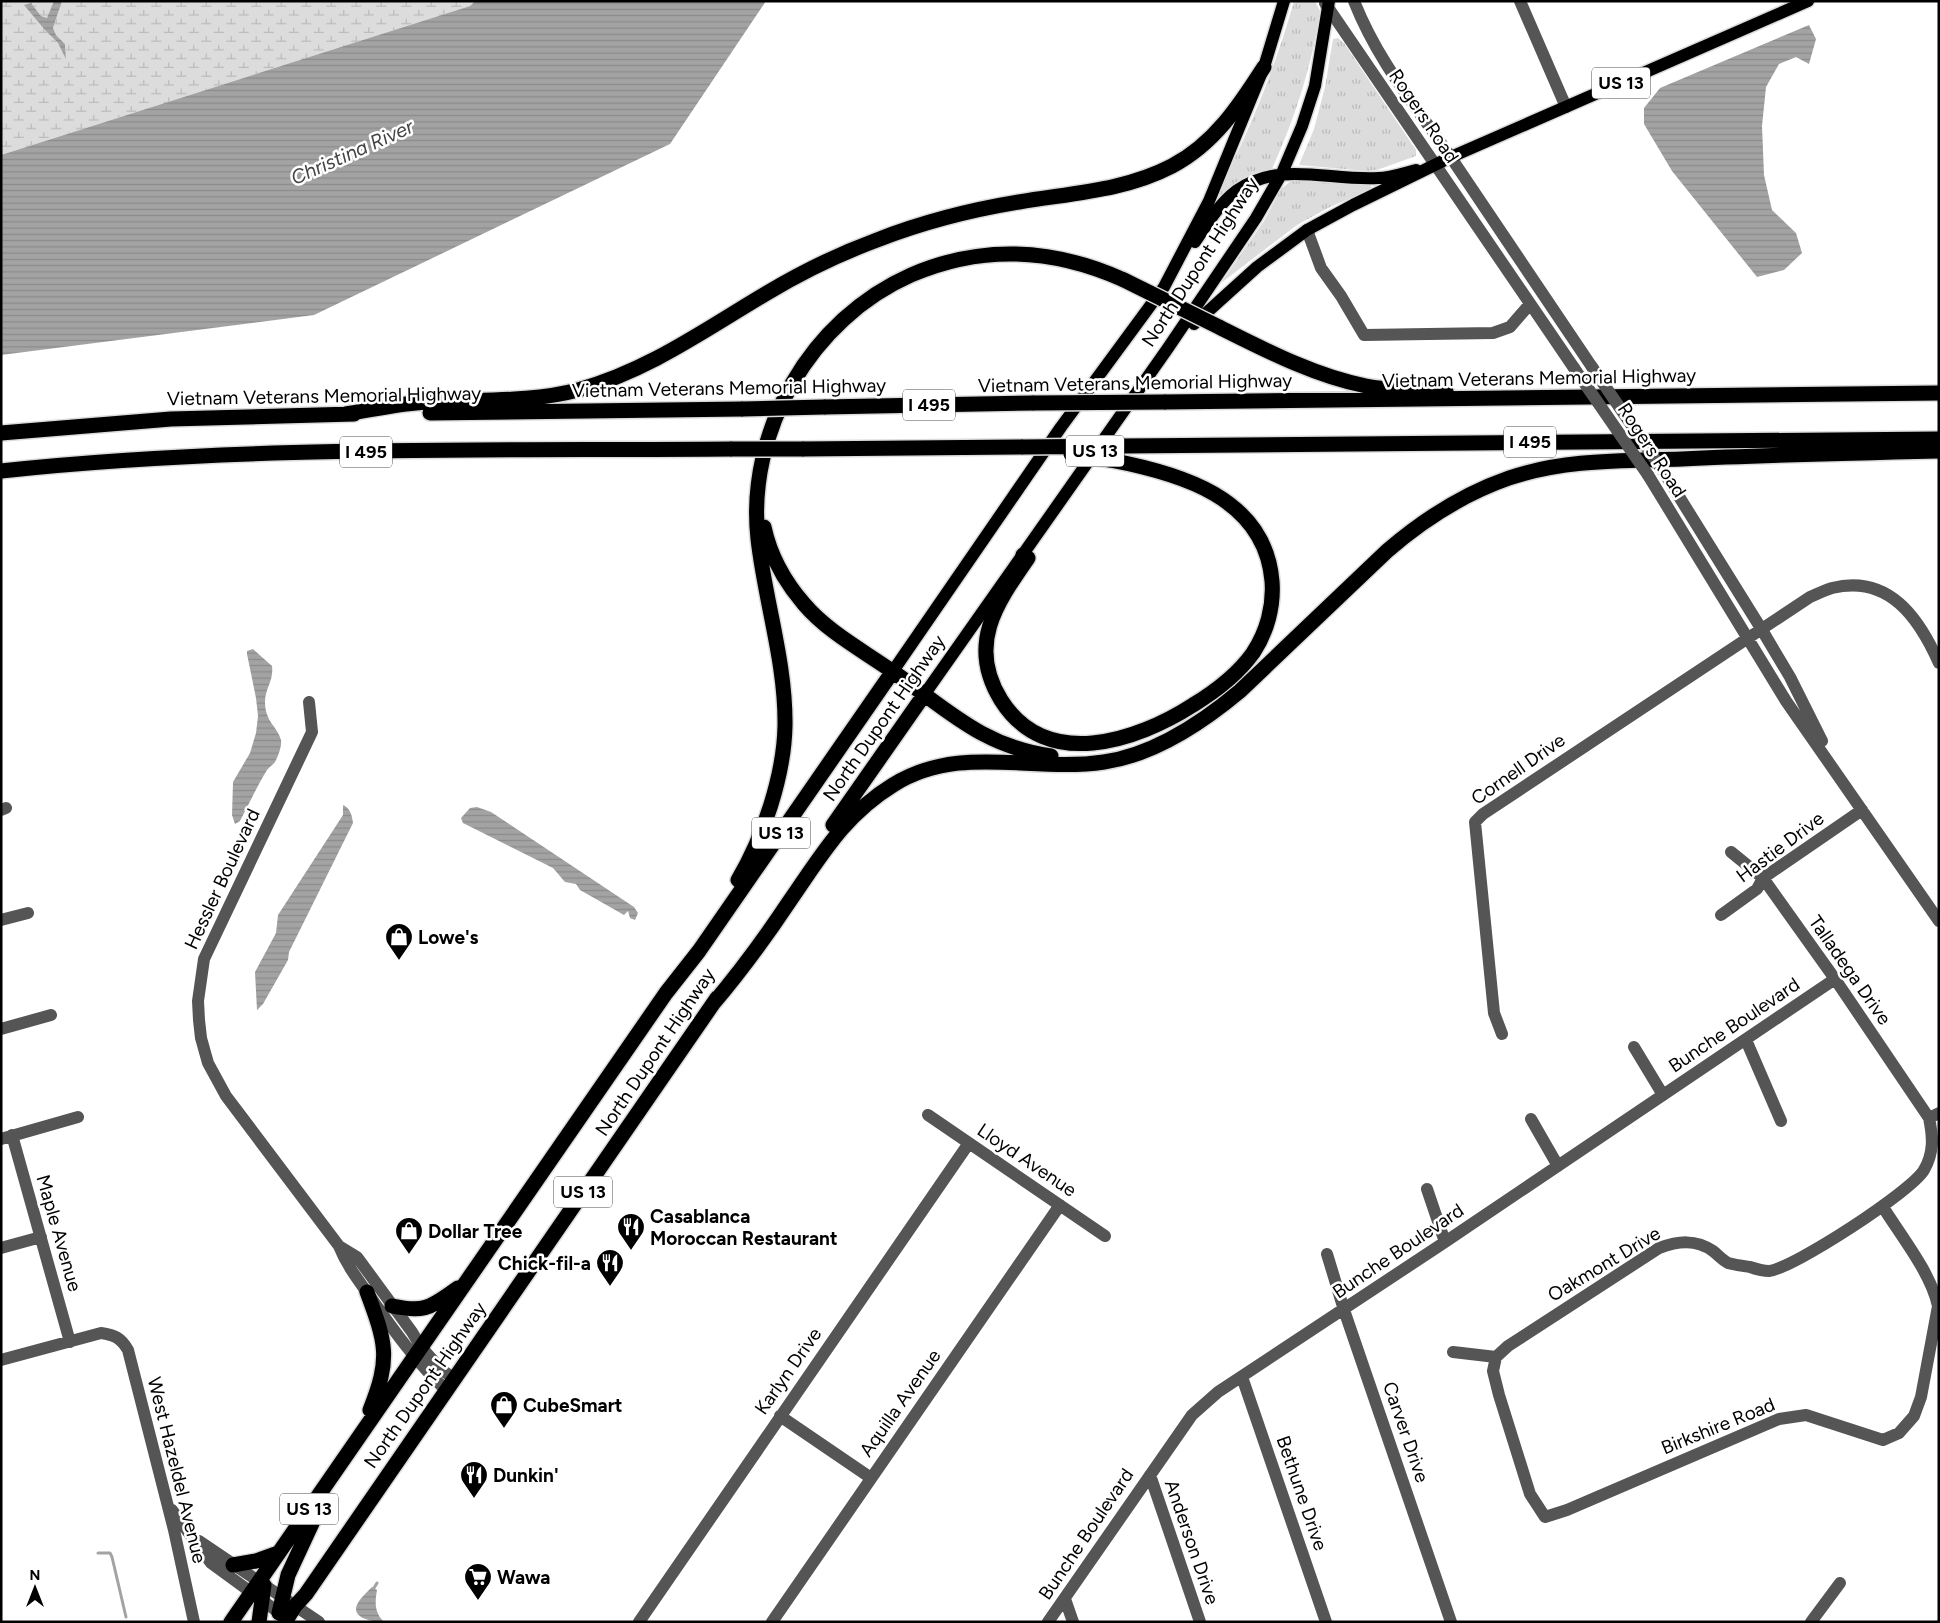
<svg xmlns="http://www.w3.org/2000/svg" width="1940" height="1623" viewBox="0 0 1940 1623" font-family="Figtree,sans-serif">
<defs>
<pattern id="grass-tufts" width="24" height="20" patternUnits="userSpaceOnUse" patternTransform="scale(1.25)"><rect width="24" height="20" fill="#dcdcdc"/><path d="M3 7l-1-3M5 7V3M7 7l1-3M15 17l-1-3M17 17v-4M19 17l1-3" fill="none" stroke="#bbb"/></pattern>
<pattern id="wetland-marsh" width="20" height="14" patternUnits="userSpaceOnUse" patternTransform="scale(1.25)"><rect width="20" height="14" fill="#dcdcdc"/><path d="M1 5h8M5 5V1M11 12h8M15 12V8" fill="none" stroke="#bbb"/></pattern>
<pattern id="water-rules" width="6" height="5" patternUnits="userSpaceOnUse" patternTransform="scale(1.25)"><rect width="6" height="5" fill="#a3a3a3"/><path d="M0 2.5h6" fill="none" stroke="#8b8b8b"/></pattern>
</defs>
<rect width="100%" height="100%" fill="#fff"/>
<!-- grass -->
<path fill="url(#grass-tufts)" d="M1294,1H1315L1320,11C1312,66 1295,118 1272,169C1252,173 1236,183 1220,196L1218,192C1250,130 1275,68 1294,1Z
M1338,38L1344,43L1416,150V156L1377,170L1366,171L1299,165L1314,129L1325,87L1333,39Z
M1306,180L1338,183L1370,184L1372,189L1330,207L1297,225L1221,283L1264,221L1281,189L1291,181Z"/>
<!-- wetland -->
<path fill="url(#wetland-marsh)" d="M1,1H54L48,18L41,16L31,3L45,30L58,43L66,57L65,44L56,35L53,28L62,1H475L470,6L1,155Z"/>
<!-- water -->
<path fill="url(#water-rules)" d="M54,1H62L53,28L56,35L65,44L66,59L58,43L45,30L24,5L31,3L41,16L47,18Z
M475,1H766L670,144L314,315L1,355V155L470,6Z
M1809,25L1816,39L1809,64L1796,57L1779,64L1766,87L1762,126L1764,175L1772,210L1796,233L1802,253L1784,270L1757,277L1672,171L1644,124V108L1660,88Z
M253,649L272,666C274,681 265,688 265,702C265,722 278,727 281,740C282,746 278,757 275,762C273,765 269,767 267,770C257,786 249,804 240,821L235,824L232,815L233,782L250,753L256,733L258,716L256,698L247,654V651Z
M343,805C350,808 352,815 353,823L289,952L288,960L263,1004L257,1010L255,972L276,933L278,915L343,815Z
M477,807L491,812L634,907L638,913L635,920L630,918L628,911L624,915L580,890L576,884L565,882L553,868L463,823L461,818L470,808Z
M372,1587L377,1590C375,1602 374,1612 384,1622C376,1622 355,1620 356,1608C357,1601 367,1592 372,1587Z"/>
<g fill="none" stroke-linecap="round" stroke-linejoin="round">
<!-- stream -->
<path stroke="#a3a3a3" stroke-width="3" d="M98,1553H110L112,1557L126,1617
M374,1588L377,1583"/>
<defs>
<path id="major" d="M1195,242C1207,224 1219,204 1236,191C1280,160 1328,181 1378,178C1390,178 1404,173 1416,170
M1194,324L1257,267L1307,230L1353,205L1451,157L1808,1
M893,671L1061,427L1164,287L1209,201L1264,67L1284,1
M924,695L1168,348L1256,218L1282,173L1302,126L1315,86L1329,1"/>
<path id="highway" d="M1219,327C1265,350 1315,376 1366,386C1392,391 1419,389 1446,391
M1164,402L1939,393
M824,407L1034,403
M430,413L743,409
M346,414C369,410 393,405 416,403C470,398 525,404 578,390C648,371 706,329 767,293C802,272 839,254 877,240C923,222 970,210 1019,202C1071,193 1124,191 1172,166C1214,144 1239,106 1264,67
M1,433L171,419L354,414
M1122,446L1939,439
M802,449L1023,447
M1,471C244,445 489,451 732,449
M764,527C770,555 785,582 804,604C827,631 860,649 889,669C945,707 980,746 1051,756
M1023,555L1028,558C996,604 967,645 1001,700C1046,772 1137,741 1193,705C1216,691 1238,674 1253,653C1267,632 1274,606 1272,581C1265,497 1179,473 1110,460
M833,825L924,695
M738,880C763,838 784,776 785,726C786,663 765,601 758,539C746,431 811,319 911,275C983,244 1053,248 1124,280
M712,1005C740,972 765,938 789,902C821,856 844,815 893,785C960,743 1032,773 1104,762C1153,755 1203,722 1240,691L1387,551C1424,519 1463,494 1509,478C1565,459 1624,461 1682,459C1767,455 1853,453 1939,451
M367,1292C386,1343 391,1358 370,1410
M392,1306C427,1313 430,1307 458,1288
M233,1565L256,1561L278,1553
M279,1613L288,1575L321,1504
M231,1622L666,993L699,951L893,671
M259,1622L264,1585
M285,1622L295,1606L306,1594L717,998"/>
</defs>
<!-- major casing -->
<use href="#major" stroke="#dbdbdb" stroke-width="15"/>
<!-- highway casing -->
<use href="#highway" stroke="#dbdbdb" stroke-width="18"/>
<!-- minor -->
<path stroke="#555" stroke-width="12" d="M1354,1C1378,62 1416,106 1452,159C1499,228 1545,298 1592,367
M1520,1L1566,107
M1325,3L1574,368
M1307,230L1321,268L1341,296L1364,335L1493,333L1510,327L1530,304
M1665,474L1762,630L1790,677L1822,741
M1648,475L1786,701L1939,921
M309,702L312,732L204,959L198,1001L199,1020L201,1038L208,1063L226,1096L339,1246C347,1266 359,1281 371,1298C394,1331 417,1363 446,1390
M1,810L6,808
M1731,852L1763,878L1835,979L1929,1118
M1721,915L1757,889L1763,878L1862,810
M1,920L28,913
M1,1029L51,1015
M1502,1034L1494,1013L1475,822L1483,814L1810,597C1817,594 1825,590 1832,588C1889,574 1919,618 1939,663
M1746,1040L1781,1121
M1634,1047L1663,1095
M928,1115L1105,1236
M1531,1119L1558,1166
M12,1135L70,1342
M1,1139L78,1117
M1427,1189L1445,1242
M339,1246L357,1257L412,1332L421,1347L441,1369L454,1379
M1,1248L41,1237
M1327,1254L1344,1310L1451,1622
M1453,1352L1496,1357L1508,1346L1659,1248C1678,1241 1696,1239 1713,1251C1718,1255 1722,1260 1728,1263C1735,1265 1743,1266 1750,1267C1756,1269 1763,1271 1769,1271C1794,1268 1912,1191 1924,1170C1934,1153 1933,1137 1929,1118L1939,1113
M1496,1357L1493,1371L1499,1395L1530,1494L1545,1517L1567,1510L1779,1419L1806,1415L1883,1440L1899,1433L1914,1416L1921,1397L1938,1306C1931,1273 1901,1236 1883,1207
M1,1360L101,1333C115,1335 121,1338 128,1350L174,1530L194,1622
M1242,1377L1326,1622
M780,1416L871,1478
M1150,1475L1200,1622
M172,1510L211,1563L285,1617
M199,1541L319,1622
M1065,1599L1073,1622
M639,1622L969,1143
M772,1622L1060,1205
M1048,1622L1192,1415L1218,1392L1445,1242L1835,979
M1811,1622L1840,1583"/>
<!-- major -->
<use href="#major" stroke="#000" stroke-width="12"/>
<!-- highway -->
<use href="#highway" stroke="#000" stroke-width="15"/>
<defs>
<path id="highway-bridge" d="M1124,280L1219,327
M1034,403L1164,402
M743,409L824,407
M1023,447L1122,446
M732,449H802
M1071,454L1110,460"/>
</defs>
<!-- highway-bridge casing -->
<use href="#highway-bridge" stroke="#dbdbdb" stroke-width="18" stroke-linecap="butt"/>
<!-- minor-bridge -->
<path stroke="#555" stroke-width="12" d="M1592,367L1665,474
M1574,368L1648,475"/>
<!-- highway-bridge -->
<use href="#highway-bridge" stroke="#000" stroke-width="15"/>
</g>
<!-- icons -->
<defs>
<symbol id="shop-pin" viewBox="-11 -11 22 30"><path d="M0 17L-7.5 6A9.5 9.5 0 1 1 7.5 6Z" fill="#000" stroke="#fff"/><path d="M-5-2.5h2.3a2.7 3.5 0 0 1 5.4 0H5L5.5 6h-11ZM-1.5-2.5h3a1.5 2.3 0 0 0-3 0Z" fill="#fff"/></symbol>
<symbol id="restaurant-pin" viewBox="-11 -11 22 30"><path d="M0 17L-7.5 6A9.5 9.5 0 1 1 7.5 6Z" fill="#000" stroke="#fff"/><path d="M-5-6h1v4h1v-4h1v4h1v-4h1v5L-1.5 .5V6h-2V.5L-5-1ZM5-6V6H3V1.5H1.5Q1.5-4 5-6Z" fill="#fff"/></symbol>
<symbol id="supermarket-pin" viewBox="-11 -11 22 30"><path d="M0 17L-7.5 6A9.5 9.5 0 1 1 7.5 6Z" fill="#000" stroke="#fff"/><path d="M-6-5.5h2.5l.6 2H6L4.5 2H-2.5L-4.4-4H-6ZM-1.5 3.2a1.3 1.3 0 1 0 .1 0ZM3 3.2a1.3 1.3 0 1 0 .1 0Z" fill="#fff"/></symbol>
</defs>
<g fill-rule="evenodd">
<use href="#shop-pin" x="383" y="921" width="32" height="43"/>
<use href="#restaurant-pin" x="615" y="1211" width="32" height="43"/>
<use href="#shop-pin" x="393" y="1215" width="32" height="43"/>
<use href="#restaurant-pin" x="594" y="1247" width="32" height="43"/>
<use href="#shop-pin" x="488" y="1389" width="32" height="43"/>
<use href="#restaurant-pin" x="458" y="1459" width="32" height="43"/>
<use href="#supermarket-pin" x="462" y="1561" width="32" height="43"/>
</g>
<g text-anchor="middle" dominant-baseline="central" stroke-width="5" stroke-linejoin="round" paint-order="stroke">
<!-- shield labels -->
<g fill="#fff" stroke="#4c4c4c" stroke-width="1">
<rect x="1592" y="67.5" width="58" height="31" rx="4"/>
<rect x="903" y="389.5" width="52" height="31" rx="4"/>
<rect x="1504" y="426.5" width="52" height="31" rx="4"/>
<rect x="1066" y="435.5" width="58" height="31" rx="4"/>
<rect x="340" y="436.5" width="52" height="31" rx="4"/>
<rect x="752" y="817.5" width="58" height="31" rx="4"/>
<rect x="554" y="1176.5" width="58" height="31" rx="4"/>
<rect x="280" y="1493.5" width="58" height="31" rx="4"/>
</g>
<g font-size="18" font-weight="bold" fill="#000">
<text x="1621" y="83">US 13</text>
<text x="929" y="405">I 495</text>
<text x="1530" y="442">I 495</text>
<text x="1095" y="451">US 13</text>
<text x="366" y="452">I 495</text>
<text x="781" y="833">US 13</text>
<text x="583" y="1192">US 13</text>
<text x="309" y="1509">US 13</text>
</g>
<!-- street labels -->
<g font-size="19" fill="#000" stroke="#fff">
<text transform="translate(1424 116) rotate(56)">Rogers Road</text>
<text transform="translate(1200 262) rotate(-57)">North Dupont Highway</text>
<text transform="translate(1539 378) rotate(-1)">Vietnam Veterans Memorial Highway</text>
<text transform="translate(1135 383) rotate(-1)">Vietnam Veterans Memorial Highway</text>
<text transform="translate(729 388) rotate(-1)">Vietnam Veterans Memorial Highway</text>
<text transform="translate(324 396) rotate(-1)">Vietnam Veterans Memorial Highway</text>
<text transform="translate(1652 450) rotate(57)">Rogers Road</text>
<text transform="translate(884 718) rotate(-55)">North Dupont Highway</text>
<text transform="translate(1518 769) rotate(-35)">Cornell Drive</text>
<text transform="translate(1780 847) rotate(-37)">Hastie Drive</text>
<text transform="translate(222 879) rotate(-65)">Hessler Boulevard</text>
<text transform="translate(1850 970) rotate(55)">Talladega Drive</text>
<text transform="translate(1734 1025) rotate(-34)">Bunche Boulevard</text>
<text transform="translate(655 1052) rotate(-56)">North Dupont Highway</text>
<text transform="translate(1027 1160) rotate(34)">Lloyd Avenue</text>
<text transform="translate(59 1233) rotate(74)">Maple Avenue</text>
<text transform="translate(1398 1251) rotate(-34)">Bunche Boulevard</text>
<text transform="translate(1604 1264) rotate(-31)">Oakmont Drive</text>
<text transform="translate(788 1371) rotate(-55)">Karlyn Drive</text>
<text transform="translate(425 1385) rotate(-55)">North Dupont Highway</text>
<text transform="translate(900 1403) rotate(-55)">Aquilla Avenue</text>
<text transform="translate(1718 1426) rotate(-22)">Birkshire Road</text>
<text transform="translate(1406 1432) rotate(71)">Carver Drive</text>
<text transform="translate(177 1470) rotate(76)">West Hazeldel Avenue</text>
<text transform="translate(1302 1493) rotate(71)">Bethune Drive</text>
<text transform="translate(1086 1534) rotate(-56)">Bunche Boulevard</text>
<text transform="translate(1192 1542) rotate(71)">Anderson Drive</text>
</g>
<!-- poi labels -->
<g font-size="19" font-weight="bold" fill="#000" stroke="#fff" text-anchor="start">
<text x="418" y="937">Lowe's</text>
<text x="650" y="1216">Casablanca<tspan x="650" dy="22">Moroccan Restaurant</tspan></text>
<text x="428" y="1231">Dollar Tree</text>
<text x="591" y="1263" text-anchor="end">Chick-fil-a</text>
<text x="523" y="1405">CubeSmart</text>
<text x="493" y="1475">Dunkin'</text>
<text x="497" y="1577">Wawa</text>
</g>
<!-- water labels -->
<g font-size="20" font-style="italic" fill="#444" stroke="#fff">
<text transform="translate(352 152) rotate(-24)">Christina River</text>
</g>
</g>
<!-- border -->
<rect width="1940" height="1623" fill="none" stroke="#000000" stroke-width="5"/>
<!-- north arrow -->
<g transform="translate(35 1588)" stroke="#ffffff" stroke-width="4" paint-order="stroke">
<path d="M0-4L9 19L0 12L-9 19Z" fill="#000000"/>
<text y="-8" font-size="14" font-weight="bold" text-anchor="middle" fill="#000000">N</text>
</g>
</svg>
